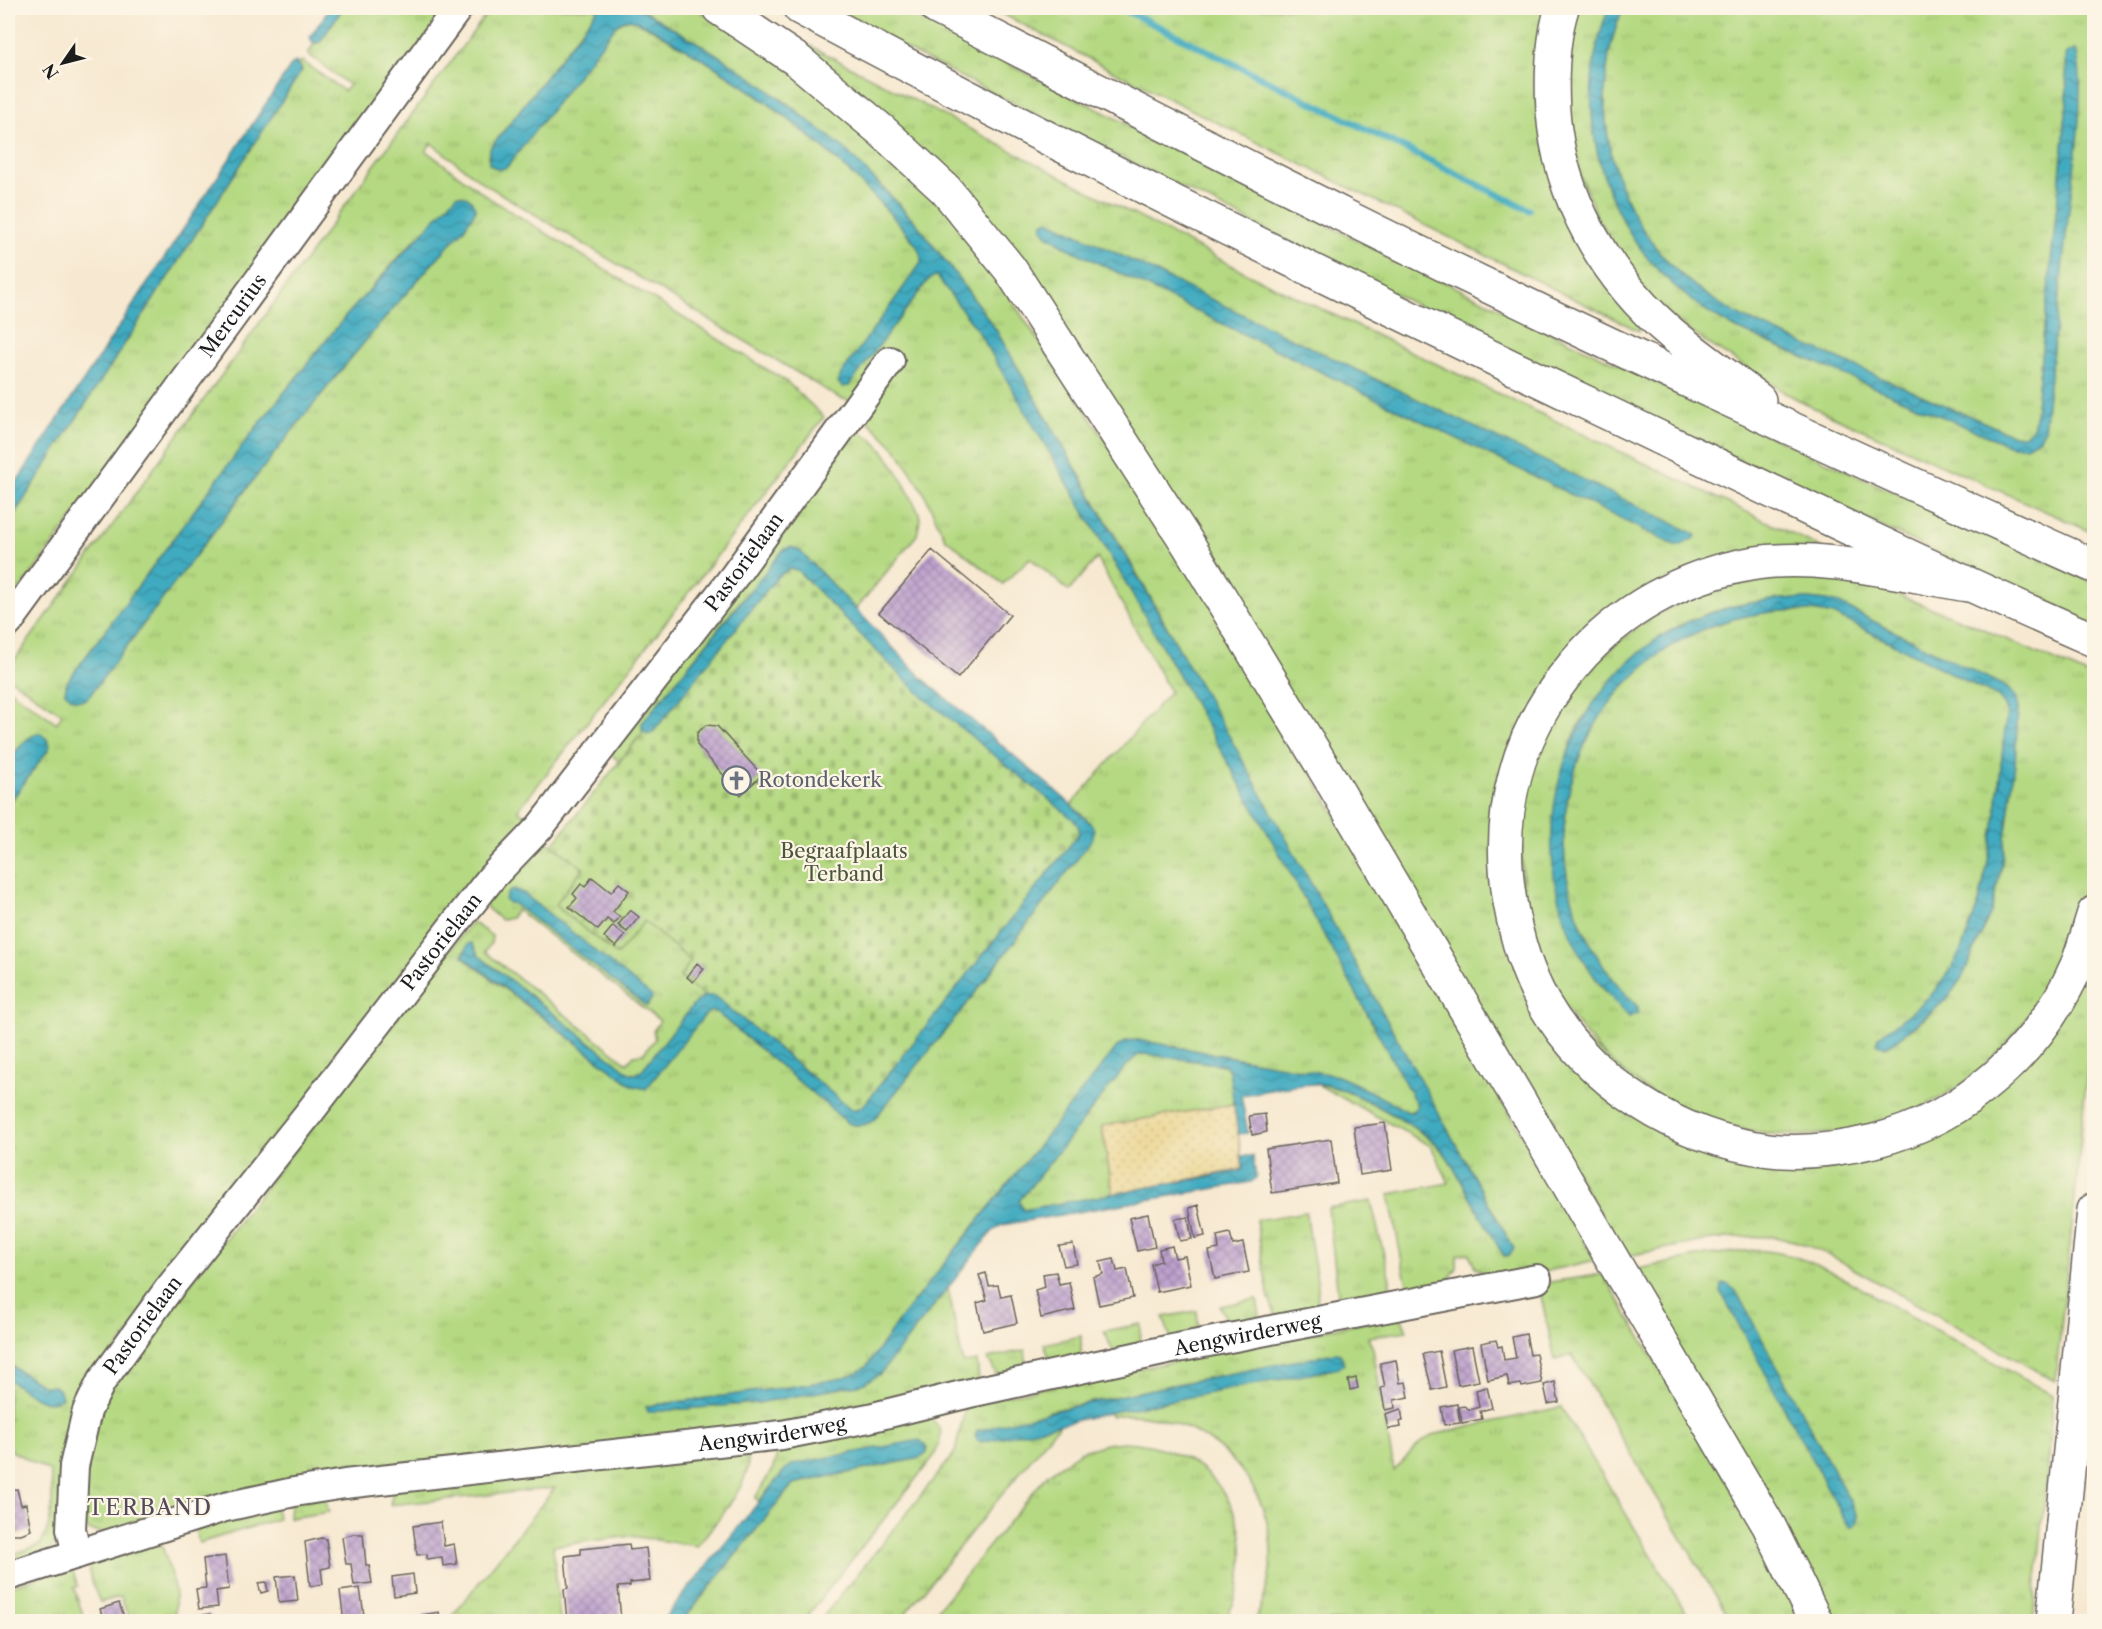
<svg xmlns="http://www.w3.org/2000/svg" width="2102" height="1629" viewBox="0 0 2102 1629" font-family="'Libre Caslon Text',serif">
<defs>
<pattern id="grass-tufts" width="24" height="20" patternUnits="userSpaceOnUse" patternTransform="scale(1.5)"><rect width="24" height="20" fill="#b5d982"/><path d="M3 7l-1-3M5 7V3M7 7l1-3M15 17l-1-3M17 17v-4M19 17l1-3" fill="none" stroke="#9bba70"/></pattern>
<pattern id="sand-dots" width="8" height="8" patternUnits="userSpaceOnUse" patternTransform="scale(1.5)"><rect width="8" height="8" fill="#eeda9e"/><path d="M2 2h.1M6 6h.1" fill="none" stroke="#ccba88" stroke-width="1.8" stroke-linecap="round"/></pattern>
<pattern id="cemetery-stones" width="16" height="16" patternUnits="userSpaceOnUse" patternTransform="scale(1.5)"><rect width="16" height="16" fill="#b5d982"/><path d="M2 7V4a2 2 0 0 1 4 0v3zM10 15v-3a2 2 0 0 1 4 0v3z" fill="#9bba70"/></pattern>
<pattern id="water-waves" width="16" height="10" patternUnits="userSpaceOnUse" patternTransform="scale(1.5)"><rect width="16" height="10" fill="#40aac0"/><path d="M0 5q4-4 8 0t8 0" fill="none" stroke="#358a9b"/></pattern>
<pattern id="building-cross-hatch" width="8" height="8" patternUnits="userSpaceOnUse" patternTransform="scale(1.5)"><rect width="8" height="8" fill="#bda1ce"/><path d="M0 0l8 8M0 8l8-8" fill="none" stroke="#9982a6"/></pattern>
</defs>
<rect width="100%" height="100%" fill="#fcf5e5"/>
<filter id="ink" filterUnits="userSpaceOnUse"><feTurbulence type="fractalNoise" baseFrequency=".0167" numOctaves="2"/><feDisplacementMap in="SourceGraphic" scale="12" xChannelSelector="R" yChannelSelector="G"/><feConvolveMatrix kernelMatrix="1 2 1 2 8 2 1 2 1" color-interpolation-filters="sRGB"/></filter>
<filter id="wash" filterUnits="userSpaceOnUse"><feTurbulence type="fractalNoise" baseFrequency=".008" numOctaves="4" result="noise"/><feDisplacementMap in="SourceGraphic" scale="24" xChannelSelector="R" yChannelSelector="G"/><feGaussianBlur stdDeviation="1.35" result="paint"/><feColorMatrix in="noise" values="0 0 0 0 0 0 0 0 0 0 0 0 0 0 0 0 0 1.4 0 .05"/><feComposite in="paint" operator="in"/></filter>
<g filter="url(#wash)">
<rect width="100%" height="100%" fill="#f7e9d1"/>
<!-- grass -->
<path fill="url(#grass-tufts)" stroke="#687a4f" stroke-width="1.5" fill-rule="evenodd" d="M343,8H448L8,606V524L302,70L299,64L302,61L344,91L349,85L308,54L314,44L320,42Z
M491,8H599L489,150L488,157L615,27L622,21L632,19C728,69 818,134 891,215C898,223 918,245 921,254C922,257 921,262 921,264L841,374L849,385L928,280L936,274L980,334L1133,595L1287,867L1417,1105V1109L1408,1112L1356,1084L1338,1076L1138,1040L1126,1041L1117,1047L900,1319L867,1366C849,1380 824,1381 802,1385C750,1393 699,1399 647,1406L645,1407L648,1412L758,1403L880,1374L948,1288L963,1363L977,1361L979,1382L836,1416L103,1533L89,1530L79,1518L98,1402L472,922L492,936L491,943L485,952L627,1063L634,1055L643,1054L655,1039L653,1031L660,1021L517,910L511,918L501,920L487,908L485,899L539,840L548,842L583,868L555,905L644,920L691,961L680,977L704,996L694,1004L642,1070L636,1074H631L478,955L474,949L464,951L463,956L470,963L633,1086L646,1088L705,1015L711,1011L716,1012L848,1123L969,1001L1087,846C1100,825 1086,819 1071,805L1170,692L1097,558L1069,591L1030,558L1003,584L945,538L923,491L897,450L867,420L861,409L847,400L839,398L483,183L431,143L426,151L492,200L786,381L824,417L652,640L518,810L532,822L100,1370L59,1538L48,1552L24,1563L15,1553L40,1545C53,1524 54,1496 50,1471L8,1449V1379L45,1402L54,1386H43L8,1364V805L48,750L23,744L8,766V689L57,723L62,714L8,677V669L362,182ZM463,230C327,377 208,539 87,699L65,692L67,682L251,434L345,317L416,238ZM514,889L523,893L652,997L647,1006L513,902Z
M639,8H695L767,51L849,117L959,222L1194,572L1595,1260L1544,1272L1492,1280L1475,1267L1469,1253L1457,1255V1268L1441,1290L1411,1295L1405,1277L1389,1194L1449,1183L1431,1146L1317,1084C1352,1088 1427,1130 1448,1158L1504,1256H1508L1514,1249L1146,589L996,330L965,287L917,224L884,188L793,107L713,52Z
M824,8H902L1030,75L1371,247L1750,427L2094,583V626L1536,365Z
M991,8H1547L1538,72L1640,321L1639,331L1111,70Z
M1576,8H1609C1573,96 1595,207 1663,275C1685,297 1709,314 1737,329L2011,446L2040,438L2044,430L2078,116L2080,82L2066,61L2067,102L2063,148L2034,425C2030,434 2023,437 2013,435L1742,317C1717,303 1693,287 1672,266C1606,199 1587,94 1623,8H2094V533L1812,407L1784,392L1701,339L1653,303L1586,201L1564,98Z
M774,27L1250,275L1820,547L1663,583L1516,746L1529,995L1721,1150L1936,1128L2094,945C2094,1002 2088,1058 2083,1113C2075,1203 2065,1292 2055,1381L1836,1259C1820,1251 1803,1242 1785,1239C1734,1230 1676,1248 1626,1256L1027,271ZM1048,220L1695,534L1680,546L1672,544L1070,249L1047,235L1043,223Z
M850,429C854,431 860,431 864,434C888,447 907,489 919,513L920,520L917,535L855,610L800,552L746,594L642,723V730L644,731L619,762L610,753Z
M1788,576L1847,580L1875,586L1974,625L2094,678C2094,757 2102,839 2077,916C2059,970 2035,1015 1994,1056C1987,1062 1981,1070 1973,1076C1801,1206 1559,1110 1524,898C1514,837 1524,771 1556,718C1608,629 1687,585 1788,576ZM1781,599H1808L1835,602L2006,687L2015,696L2018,707L2015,763L2001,869L1991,912L1963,976L1947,999L1921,1022L1886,1047L1877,1041L1878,1037L1913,1011L1933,993L1950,971L1962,948L1979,902L1987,867L1995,820L2007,711L2004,704L1998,697L1854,624C1847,621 1840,617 1833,615C1797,606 1754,612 1720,623C1600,664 1533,796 1578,917C1591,952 1612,981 1638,1007V1013L1635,1015C1627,1009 1617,1003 1610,996C1600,987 1592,974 1586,963C1552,905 1544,843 1560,779C1565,759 1571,741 1580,723C1593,700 1612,683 1630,665C1638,657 1645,648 1653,642C1690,614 1735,603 1781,599Z
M1145,1054L1224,1065L1229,1070L1234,1104L1102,1126L1113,1194L1023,1210L1019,1201L1127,1065L1138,1055Z
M1371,1201L1390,1280L1389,1299L1345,1307L1338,1294L1328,1208Z
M1306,1212L1318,1287L1317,1310L1277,1318L1269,1299L1256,1220Z
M1754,1250C1785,1252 1802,1258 1830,1271L2052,1395L2050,1443L2033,1621H1830L1633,1270L1707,1255Z
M1603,1274L1757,1531L1804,1621H1731L1572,1355L1555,1360L1539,1287L1544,1283Z
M1257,1299L1259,1311L1256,1322L1229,1327L1220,1306Z
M1197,1311L1199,1334L1171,1339L1163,1317Z
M1398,1315L1403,1321L1407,1331L1368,1337L1373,1349L1394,1471L1420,1443L1432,1435L1561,1407L1691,1621H1255C1261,1607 1266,1593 1269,1578C1285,1485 1203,1406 1111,1416L1109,1412L1339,1368L1344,1363L1340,1354L1186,1382L1050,1411L982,1442L1061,1422L899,1621L819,1622L951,1458L955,1452L966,1404Z
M1141,1324L1140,1346L1113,1351L1104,1331Z
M1081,1336V1357L1052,1364L1044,1344Z
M1025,1350L1027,1369L997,1376L988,1358Z
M923,1413C945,1428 944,1433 934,1456L803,1621L682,1622L793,1484L920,1458L927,1453V1449L784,1471L759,1501L755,1498L773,1468L780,1444Z
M1123,1442C1192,1444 1248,1493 1242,1565C1240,1584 1235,1607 1223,1621H928L1048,1474L1080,1452L1106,1444Z
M742,1450C744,1452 746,1454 747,1457C755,1480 711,1528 697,1546L630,1536L553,1546L560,1621H448L555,1488L390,1505L394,1487Z
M324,1496L329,1512L289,1518L290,1502Z
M273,1505L277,1512L278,1519L199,1543L195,1530Z
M157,1541L162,1546C170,1571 180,1595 173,1621H130L121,1597L100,1602L91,1581L88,1564Z
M71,1566L78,1586L74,1588L85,1621H8V1587Z"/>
<!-- sand -->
<path fill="url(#sand-dots)" stroke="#857b5d" stroke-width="1.5" d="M1234,1104L1243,1169L1113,1194L1102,1126Z"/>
<!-- cemetery -->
<path fill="url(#cemetery-stones)" stroke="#687a4f" stroke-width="1.5" d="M787,554L853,616L1068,808L1087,834L860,1121L680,977L691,961L644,921L617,955L555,905L583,868L552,845Z"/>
<!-- water -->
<path fill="url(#water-waves)" stroke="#2e636e" stroke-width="1.5" d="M330,8H343L320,42L313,43L310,37Z
M599,8H639L713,52L756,80L844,148L917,224L965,287L996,330L1232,741L1514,1249L1508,1256H1504L1499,1248L1448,1158C1445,1153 1441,1148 1437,1144C1415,1125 1346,1085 1319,1084C1298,1083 1263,1092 1241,1095L1248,1133L1238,1134L1229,1070L1224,1065L1145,1054L1138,1055L1127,1065L1019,1201L1023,1210L1240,1171L1243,1169L1242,1156H1253L1256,1178L1251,1182L1002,1225L992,1232L880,1374L863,1384L758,1403L648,1412L646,1410L647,1406C699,1399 750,1393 802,1385C824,1381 849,1380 867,1366L900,1319L1117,1047L1126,1041L1138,1040L1338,1076L1356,1084L1408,1112H1413L1417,1105L1287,867L1133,595L980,334L936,275L928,280L849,386L842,387L838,382L841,374L921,263C923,247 904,230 894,218C833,150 760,92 681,46C665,37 647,23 629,19L622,21L615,27L507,167L499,170L489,164V150Z
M1609,8H1623C1587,94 1606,199 1672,266C1693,287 1717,303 1742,317L2013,435C2023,437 2030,434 2034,425L2063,148L2067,102L2066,53L2075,50C2088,76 2073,178 2069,210C2061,283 2052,357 2044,430L2040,438L2026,446H2011L1737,329C1709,314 1685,297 1663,275C1595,207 1572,96 1609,8Z
M296,62L302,70L8,524V495L292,64Z
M457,195C469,195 471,198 476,210L463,230C327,377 208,539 87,699C76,702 73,700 65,692L67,682L251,434L345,317Z
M1048,220L1695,534L1696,537L1680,546L1672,544L1070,249L1047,235L1042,229L1043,223Z
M791,547L800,551L922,678L1064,798L1091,824L1094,830L1093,837L1087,846L969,1001L873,1121C863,1126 858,1127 848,1123L716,1012L711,1011L705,1015L646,1089L633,1086L463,956L468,944L472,943L478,955L631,1074H636L642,1070L694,1004C701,997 706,994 716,997L851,1109H857L864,1105L1078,835L1079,828L1075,821L929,702L900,675L797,570L789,569L778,576L653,732L647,734L642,730V723L784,549Z
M1781,599H1808L1835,602L2006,687L2015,696L2018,707L2015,763L2001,869L1991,912L1963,976L1947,999L1899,1038L1886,1047L1877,1044L1878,1037L1913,1011L1933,993L1950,971L1962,948L1979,902L1987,867L1995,820L2007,711L2004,704L1998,697L1854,624C1847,621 1840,617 1833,615C1797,606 1754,612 1720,623C1600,664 1533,796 1578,917C1591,952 1612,981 1638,1007V1013L1629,1017C1609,996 1590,974 1577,948C1519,835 1564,688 1676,628C1709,610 1744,602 1781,599Z
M39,733L46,738L50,745L48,750L8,805C7,793 4,775 8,765C13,753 27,736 39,733Z
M514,889L523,893L653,997L646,1006L513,903H509L505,900L507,894Z
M1726,1283L1736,1291L1858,1516L1857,1522L1852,1527L1849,1526L1845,1520L1721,1292L1722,1285Z
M1335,1353L1340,1354L1344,1363L1339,1368L1113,1412L981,1442L977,1440L975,1436L977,1431C1095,1398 1215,1377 1335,1353Z
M8,1364L43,1386H54L60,1391L62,1398C45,1411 23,1389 8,1379Z
M920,1440C925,1444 928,1446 927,1453L920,1458L793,1484L682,1621H662L784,1471L793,1464Z"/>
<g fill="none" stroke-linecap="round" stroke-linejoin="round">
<!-- stream -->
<path stroke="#40aac0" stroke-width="7" d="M1121,8L1529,210"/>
</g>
<g id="blocks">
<!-- building -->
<path fill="url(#building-cross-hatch)" d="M932,550L1010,615L958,678L879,613Z
M706,725L717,726L762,775L741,795L697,745V733Z
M592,877L611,892L619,883L629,891L613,912L620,917L614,924L607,919L598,930L569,907L577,898L573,894L581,884L585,887Z
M630,910L639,917L627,932L618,925Z
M613,926L625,936L616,947L604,937Z
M697,963L704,969L693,982L687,977Z
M1265,1114L1267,1132L1252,1135L1249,1116Z
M1385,1123L1392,1170L1360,1175L1354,1127Z
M1331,1139L1337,1183L1272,1193L1266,1149Z
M1198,1205L1205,1236L1195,1238L1189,1208Z
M1148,1214L1155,1247L1137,1251L1129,1218Z
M1188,1217L1192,1239L1180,1241L1175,1219Z
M1230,1233L1233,1245L1243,1243L1249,1272L1215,1279L1209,1251L1219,1249L1217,1236Z
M1073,1244L1077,1264L1064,1266L1059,1246Z
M1172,1246L1175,1258L1185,1256L1191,1285L1157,1292L1151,1264L1161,1261L1159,1249Z
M1114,1259L1117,1271L1127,1269L1133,1298L1099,1305L1093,1277L1103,1274L1100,1262Z
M1056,1272L1059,1284L1069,1282L1075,1310L1041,1318L1035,1290L1045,1287L1043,1274Z
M986,1273L989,1286L998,1285L1001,1297L1011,1295L1017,1323L983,1331L977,1303L987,1300L979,1275Z
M1526,1334L1530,1355L1536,1354L1542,1383L1522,1387L1521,1384L1509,1386L1507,1376L1488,1380L1481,1343L1496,1340L1498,1347L1502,1346L1504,1360L1516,1358L1512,1337Z
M1472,1346L1479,1381L1458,1385L1451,1350Z
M1439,1351L1446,1387L1432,1390L1423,1354Z
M1396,1360L1400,1383L1406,1382L1409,1397L1394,1400L1395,1408L1385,1410L1381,1388L1385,1387L1380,1363Z
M1356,1378L1358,1388L1350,1390L1348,1380Z
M1555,1382L1559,1402L1548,1404L1544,1385Z
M1487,1387L1492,1408L1480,1411L1482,1419L1462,1423L1459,1407L1464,1406L1470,1410L1479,1407L1476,1390Z
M1457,1404L1460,1423L1444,1425L1441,1407Z
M1401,1409L1403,1421H1400L1401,1427L1388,1429L1385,1414Z
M17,1489L21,1505L26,1504L31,1530L21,1534H11L8,1520V1490Z
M441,1522L444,1546L454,1544L457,1564L443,1566L442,1557L427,1559V1554L417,1555L413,1526Z
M353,1534H363L366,1565H369L372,1583L354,1585L351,1564H346L342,1537Z
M321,1538L326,1539L330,1567L321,1569L323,1584L310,1586L305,1542Z
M629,1544L630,1550L646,1548L650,1581L630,1583V1586L618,1587L621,1620L567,1621L564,1589L568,1588L565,1556L581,1554V1549Z
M225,1556L229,1589L216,1591L218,1607L199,1609L196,1589L206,1588L203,1559Z
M413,1574L415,1593L394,1596L392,1577Z
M295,1575L298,1601L279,1603L276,1577Z
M266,1582L268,1591L261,1593L258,1583Z
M360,1588L365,1622H344L340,1591Z
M119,1603L126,1622H104L100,1609Z
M439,1612L441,1622H424L422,1615Z
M210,1614L211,1622H191V1617Z"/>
</g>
</g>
<g filter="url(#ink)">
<use href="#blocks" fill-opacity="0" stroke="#69645b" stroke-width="1.5"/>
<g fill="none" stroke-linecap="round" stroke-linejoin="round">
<defs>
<g id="minor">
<path id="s1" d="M8,623L458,8"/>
<path id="s2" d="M77,1554L71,1529L74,1466L87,1411L101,1382L168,1290L309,1113L453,926L492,877L540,827L735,575L890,361"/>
<path id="s3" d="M8,1576L225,1507L294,1492L345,1484L782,1435L869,1418L974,1392L1167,1350L1537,1279"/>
</g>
<path id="highway" d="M719,8L797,60L882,131L946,190L1010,269L1188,544L1331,780L1769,1526L1816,1622
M800,8C1059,148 1323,277 1589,404C1757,484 1924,566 2094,640
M937,8C1073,77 1208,148 1345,216C1592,339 1843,453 2094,566
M1562,8C1552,40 1551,77 1553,111C1559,198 1606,278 1672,334C1700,357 1730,378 1759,400
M1968,585C1899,574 1819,552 1750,564C1683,576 1620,610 1576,662C1517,731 1495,813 1510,902C1516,936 1526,971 1543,1002C1590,1083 1677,1138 1769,1150C1804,1154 1841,1149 1874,1141C1966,1118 2041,1049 2078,963C2084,947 2089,929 2094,913
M2053,1622L2094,1210"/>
</defs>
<!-- minor casing -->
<use href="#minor" stroke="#69645b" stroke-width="32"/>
<!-- highway casing -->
<use href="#highway" stroke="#69645b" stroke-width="36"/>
<!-- minor -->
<use href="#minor" stroke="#fff" stroke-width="28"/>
<!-- highway -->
<use href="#highway" stroke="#fff" stroke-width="33"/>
</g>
</g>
<!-- icons -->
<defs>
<symbol id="church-ring" viewBox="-11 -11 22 22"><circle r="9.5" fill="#fcf5e5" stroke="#6b7280" stroke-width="1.5"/><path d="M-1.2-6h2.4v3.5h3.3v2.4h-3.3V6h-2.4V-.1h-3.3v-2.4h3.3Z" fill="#6b7280"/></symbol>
</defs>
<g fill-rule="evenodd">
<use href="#church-ring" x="720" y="764" width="33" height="33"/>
</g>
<g text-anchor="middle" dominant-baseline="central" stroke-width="4.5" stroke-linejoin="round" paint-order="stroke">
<!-- street labels -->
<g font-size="20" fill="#1c1c1c" stroke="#fcf5e5">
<text stroke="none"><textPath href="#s1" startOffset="381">Mercurius</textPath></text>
<text stroke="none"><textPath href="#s2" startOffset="1220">Pastorielaan</textPath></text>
<text stroke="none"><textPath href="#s2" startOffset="734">Pastorielaan</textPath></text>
<text stroke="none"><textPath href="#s2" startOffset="248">Pastorielaan</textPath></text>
<text stroke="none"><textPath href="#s3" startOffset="1266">Aengwirderweg</textPath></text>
<text stroke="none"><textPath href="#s3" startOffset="780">Aengwirderweg</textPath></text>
</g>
<!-- worship labels -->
<g font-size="20" fill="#5b616d" stroke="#fcf5e5" text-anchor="start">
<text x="758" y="780">Rotondekerk</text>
</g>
<!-- park labels -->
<g font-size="20" fill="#4a553b" stroke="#fcf5e5">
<text x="844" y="851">Begraafplaats<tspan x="844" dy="23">Terband</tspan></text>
</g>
<!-- quarter labels -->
<g font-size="22" letter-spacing="1.5" fill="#544b5a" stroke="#fcf5e5">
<text x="150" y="1507">TERBAND</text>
</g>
</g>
<!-- margin -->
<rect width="2102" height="1629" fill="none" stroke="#fcf5e5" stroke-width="30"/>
<!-- north arrow -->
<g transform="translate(63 63) rotate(235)" stroke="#fcf5e5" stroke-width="4.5" paint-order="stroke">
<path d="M0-4.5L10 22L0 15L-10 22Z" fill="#1c1c1c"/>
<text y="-9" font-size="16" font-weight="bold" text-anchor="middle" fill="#1c1c1c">N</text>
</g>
</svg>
